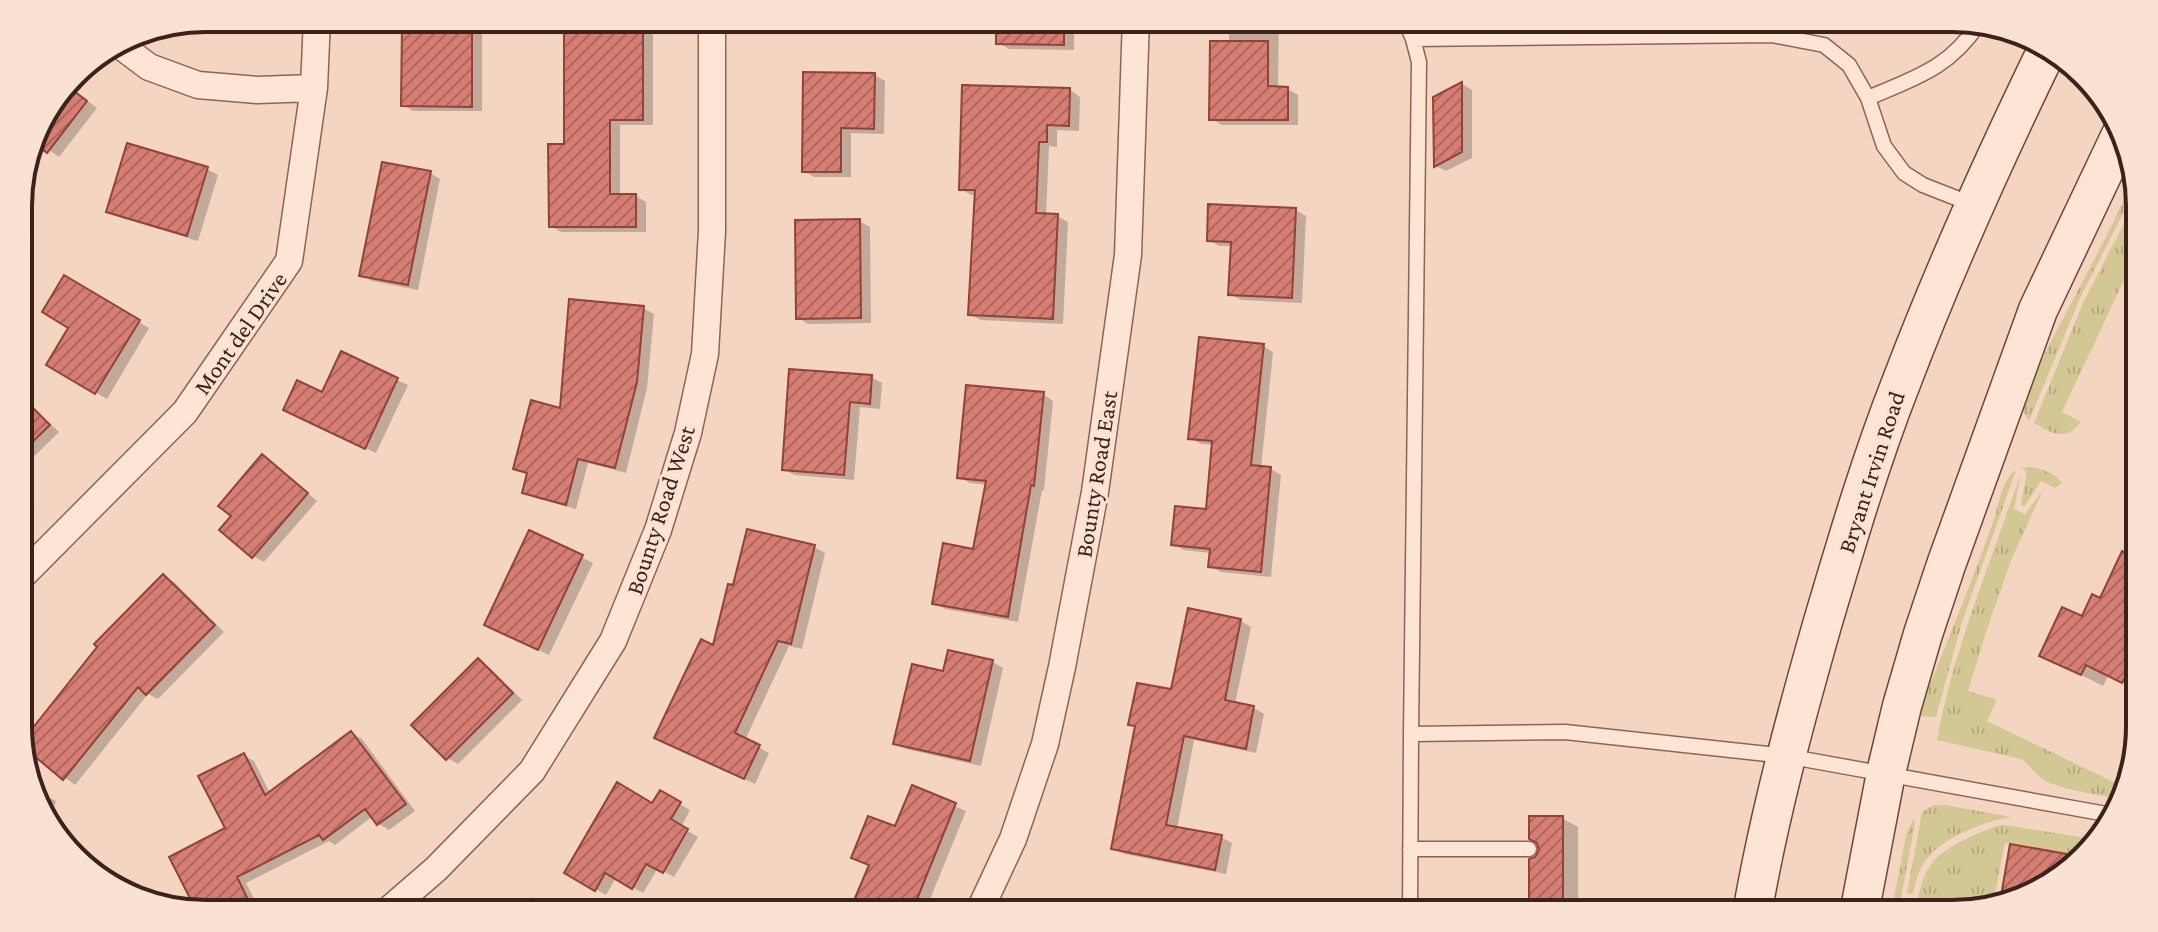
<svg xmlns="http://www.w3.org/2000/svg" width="2158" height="932" viewBox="0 0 2158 932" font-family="'Crimson Pro',serif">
<defs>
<pattern id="grass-tufts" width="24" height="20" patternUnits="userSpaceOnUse" patternTransform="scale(2)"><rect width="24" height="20" fill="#d3c793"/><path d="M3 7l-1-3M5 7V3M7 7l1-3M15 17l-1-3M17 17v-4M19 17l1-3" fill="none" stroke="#b6ab7e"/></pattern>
<pattern id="building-hatch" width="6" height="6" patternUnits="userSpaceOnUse" patternTransform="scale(2)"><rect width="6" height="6" fill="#d67e72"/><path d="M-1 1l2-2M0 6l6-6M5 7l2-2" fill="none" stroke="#af675d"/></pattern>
</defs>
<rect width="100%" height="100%" fill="#f3d5c1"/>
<!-- grass -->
<path fill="url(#grass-tufts)" d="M2136,175L2138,184L2080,298L2029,421L2022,410L2024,393L2106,237Z
M2135,202L2138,204L2139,248L2062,412L2081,422C2064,442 2054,434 2034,423L2083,303Z
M2028,467C2041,468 2055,473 2062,483L2055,488L2041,481L2024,507L2021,505L2027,471L2021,469Z
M2016,470L1962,622L1936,717L1920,716V710C1945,646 1972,583 1994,519C1999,504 2002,479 2016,470Z
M2021,473L2014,509L2025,514L2043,490L2012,558L1988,626L1968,691L1995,699L1996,702L1987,721L2128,789L2124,800C2101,795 2065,791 2044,780C2035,774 2030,765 2021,759L1937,740C1954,648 1991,562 2021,473Z
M1934,805H1945L2012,817C1990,819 1946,837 1931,854C1920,865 1916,879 1913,894L1907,893L1922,812Z
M1914,818L1915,823L1898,914H1891L1906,835Z
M2005,825L2092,839L2078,856L2005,843L1993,904L1964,914H1903L1906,899L1917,902C1927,861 1933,856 1970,837C1982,832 1992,826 2005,825Z"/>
<!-- shadow -->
<path fill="#0003" d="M409,18H444V26H472L482,32V111H413L403,105Z
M585,18H653V125H620V196H636L646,202V232H561L551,226L585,33Z
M815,18H906V20H819Z
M999,18H1074V50L1009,49L998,43Z
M1229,18H1279L1278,88L1288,89L1298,95V125H1222L1211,119L1229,43Z
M874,75L885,81L884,134L851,133V177H814L804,171Z
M1462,84L1472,90V158L1446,171L1436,166Z
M66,85L97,108L59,157L33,139L38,122Z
M1070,90L1080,97L1079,131L1057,130V147L1049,146L1046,216H1057L1068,222L1063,324L981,320L970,314L977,195H971L961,189Z
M207,169L218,175L198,241L119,217L108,211Z
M430,173L440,179L418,290L372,281L362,275Z
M1296,210L1306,216L1302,303L1241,300L1230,294L1232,246H1219L1209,240Z
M859,221L870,227L871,323L808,324L798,318Z
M65,278L149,328L107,399L49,365L71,328Z
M643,308L654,314L647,388L626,473L588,463L576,509L535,498L524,492L529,475L516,468Z
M1263,346L1273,352L1261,468L1271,469L1281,475L1271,577L1221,572L1210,566L1211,553L1184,550L1173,544L1208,511L1214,445L1201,444L1190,438Z
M342,354L408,385L376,453L295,415L323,395Z
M871,377L882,383L880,409L860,407L854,480L794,475L784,469Z
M19,394L59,432L19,471Z
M1043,394L1053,401L1044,490H1042L1018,622L945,609L934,603L975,551L987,485L970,483L959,477Z
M263,457L273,463L317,501L264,562L253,556L222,529L234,516Z
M530,532L593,563L549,655L497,630Z
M814,547L825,553L802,649L789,646L745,740L769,753L755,784L667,743L714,648L735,588Z
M2123,554L2139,562L2140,691L2108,676L2103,686L2042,655L2101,600Z
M163,576L174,582L224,632L158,699L148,694L75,785L22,745Z
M1241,621L1251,627L1235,704L1254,708L1264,714L1256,753L1194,740L1177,829L1221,837L1232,843L1226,874L1124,854L1113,848L1137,727L1131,724L1173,692Z
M949,652L993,662L1003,668L981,766L906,749L895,743L944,674Z
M478,661L489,667L522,700L458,764L447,758Z
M352,733L362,739L415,811L389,830L379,824L373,816L335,845L329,841L246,883L262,914H206L190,911L197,907L228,829L243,755L254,761L270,793Z
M913,788L966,811L924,914H895L871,866L853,857L896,829Z
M37,792L56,801L49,822Z
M661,793L690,810L681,827L698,837L674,877L658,868L643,893L616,878L606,895L567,873L653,806Z
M1562,818L1578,827V914H1531Z
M532,897L542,903L553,914H514Z"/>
<!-- building -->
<path fill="url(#building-hatch)" stroke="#914239" stroke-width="2" d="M583,18H643V120H610V194H636V227H549L548,144H564V31H583Z
M996,18H1064V45L996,44Z
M402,23L472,24V107L401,106Z
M1210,41H1268V86L1288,87V120H1209Z
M803,72L875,73L874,129L841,128V172H802Z
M1462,82V152L1434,167L1433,97Z
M66,85L87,101L47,153L32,141L38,122Z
M962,85L1070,88L1069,126L1047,125V142H1039L1036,213L1058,214L1053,319L968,315L975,190H959Z
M127,143L208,167L187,236L106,212Z
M382,162L431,171L408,285L359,276Z
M1208,204L1296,208L1292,298L1228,295L1231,242L1207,241Z
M860,219L861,318L796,319L795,220Z
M64,275L140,320L95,394L46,365L68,328L42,312Z
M569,299L644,306L637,382L615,468L578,459L566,505L522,493L527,473L513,469L531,400L560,408Z
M1199,337L1264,344L1251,465L1271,467L1261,572L1208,567L1210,549L1171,545L1175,506L1206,509L1212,441L1188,439Z
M341,351L398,378L365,449L283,410L297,380L322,392Z
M789,369L872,375L870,404L850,402L844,475L782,470Z
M966,385L1044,392L1034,486L1031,485L1008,617L932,604L943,543L973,549L986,481L957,478Z
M19,394L50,425L19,455Z
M262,454L308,493L252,558L219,530L231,516L218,506Z
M747,529L815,545L791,644L778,641L735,733L760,745L744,779L654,738L701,639L713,645L728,584L733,585Z
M529,530L583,555L538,650L484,625Z
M2122,551L2139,559L2140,672L2130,668L2122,683L2086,665L2081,675L2039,656L2062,607L2082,616L2092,594L2100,598Z
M163,574L215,625L146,695L138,687L63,780L20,744L97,647L94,644Z
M1188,608L1241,619L1225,700L1254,706L1246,749L1184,736L1166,825L1222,835L1215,870L1111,849L1135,726L1128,725L1137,683L1171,689Z
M948,650L993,660L970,761L893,744L912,664L943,671Z
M478,658L513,693L446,760L411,725Z
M351,731L406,804L377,825L365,809L323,840L319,835L237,877L255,914L197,912L169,857L225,828L198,776L244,753L265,795Z
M617,782L652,803L660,790L681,802L671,819L688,829L663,873L646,864L632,889L605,873L595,891L564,873Z
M912,785L956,803L911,914H895L855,898L869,865L851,858L868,816L895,826Z
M1529,816H1563V914H1529V859L1535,857L1539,850L1537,843L1529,839Z
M2010,844L2078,856L2057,882L2000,902Z"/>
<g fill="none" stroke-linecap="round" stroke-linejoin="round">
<defs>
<path id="lane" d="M1404,18L1413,39L1772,35L1824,45L1849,65L1868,98L1884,146L1904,173L1923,185L1974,205
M1413,39L1419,62L1411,734L1565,732L1786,756L2112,815
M1868,98C1915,78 1950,68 1979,23
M1410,849H1529
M1410,914L1411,734"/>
<path id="street" d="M117,43L149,67L198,85L257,90L314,88
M19,579L185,412L289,261L314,88L317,18
M384,914L436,869L532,771L613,641L658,530L688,433L705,354L712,231V18
M978,914L1013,839L1045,744L1062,667L1095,492L1128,255L1136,18"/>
<path id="secondary" d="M1752,914C1769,816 1795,720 1822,625C1846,544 1870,462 1901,383C1944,270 1994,159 2047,50
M1859,914L1886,773L1902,706L1923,634L1946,565L2038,310L2120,137"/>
</defs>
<!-- lane casing -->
<use href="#lane" stroke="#8f6356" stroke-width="17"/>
<!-- street casing -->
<use href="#street" stroke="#8f6356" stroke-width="29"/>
<!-- secondary casing -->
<use href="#secondary" stroke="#714439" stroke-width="41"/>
<!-- lane -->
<use href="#lane" stroke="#fde5d5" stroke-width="14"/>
<!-- street -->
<use href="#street" stroke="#fde5d5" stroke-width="26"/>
<!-- secondary -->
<use href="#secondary" stroke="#fde5d5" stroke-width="38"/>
</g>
<g text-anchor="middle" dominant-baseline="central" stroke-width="6" stroke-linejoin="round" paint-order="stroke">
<!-- street labels -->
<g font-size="24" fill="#3d221c" stroke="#f9e2d1">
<text transform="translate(240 333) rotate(-55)">Mont del Drive</text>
<text transform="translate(1871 472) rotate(-72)">Bryant Irvin Road</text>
<text transform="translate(1096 474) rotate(-81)">Bounty Road East</text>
<text transform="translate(660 510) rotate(-72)">Bounty Road West</text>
</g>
</g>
<!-- crop -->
<path d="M0 0H2158V932H0ZM206 32H1952A174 174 0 0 1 2126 206V726A174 174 0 0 1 1952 900H206A174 174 0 0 1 32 726V206A174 174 0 0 1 206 32Z" fill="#f9e2d1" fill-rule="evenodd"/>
<path fill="none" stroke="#3d221c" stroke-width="4" d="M206 32H1952A174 174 0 0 1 2126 206V726A174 174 0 0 1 1952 900H206A174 174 0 0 1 32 726V206A174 174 0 0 1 206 32Z"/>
</svg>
